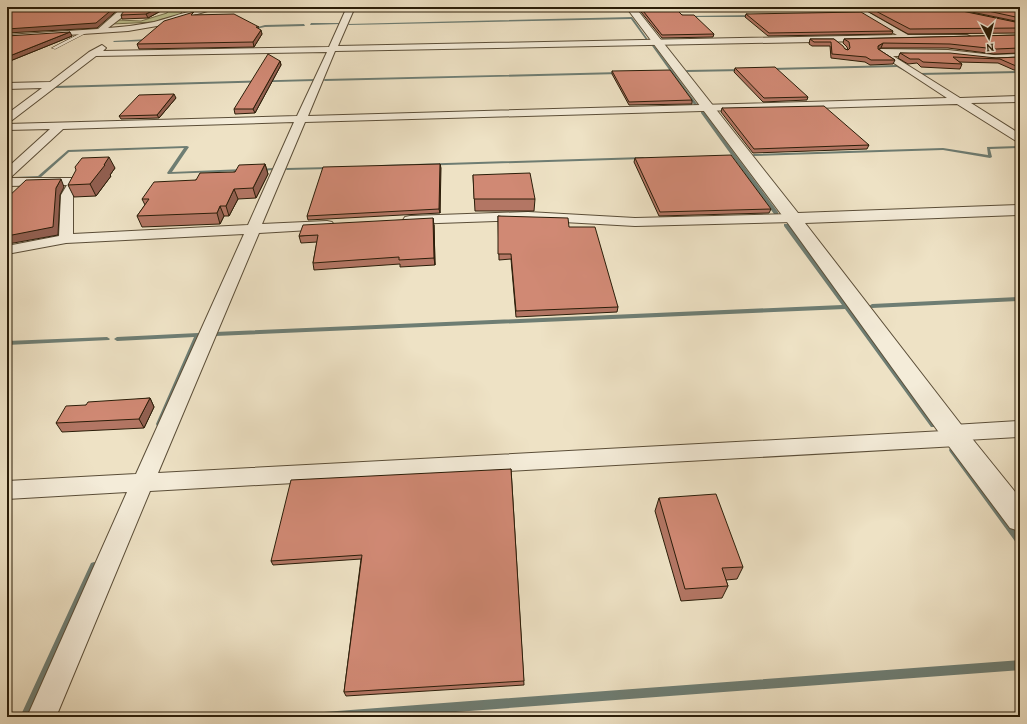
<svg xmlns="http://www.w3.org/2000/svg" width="1027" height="724" viewBox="0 0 1027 724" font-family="Alegreya,serif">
<rect width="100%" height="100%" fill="#eee2c5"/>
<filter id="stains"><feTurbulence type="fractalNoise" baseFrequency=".005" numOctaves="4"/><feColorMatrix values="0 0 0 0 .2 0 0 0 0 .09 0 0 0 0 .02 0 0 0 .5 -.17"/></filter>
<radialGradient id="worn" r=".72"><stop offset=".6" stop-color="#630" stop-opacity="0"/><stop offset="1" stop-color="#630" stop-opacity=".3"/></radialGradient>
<!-- green -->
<path fill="#bec291" stroke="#74704d" d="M180,7H187L178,16L163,19L155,22L112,24L118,20L141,21L167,13L169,9Z"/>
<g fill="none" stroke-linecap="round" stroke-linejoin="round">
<!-- stream -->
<path fill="#6e7d73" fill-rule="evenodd" d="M755,15L754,17H688L689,16Z
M632,17L649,41H647L631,19L349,25L348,24Z
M311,23H340L341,24L310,25Z
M304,24L305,26L265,27L251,30L250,29L265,25Z
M149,39L150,41L114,42L113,41Z
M650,43H652L697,104V106H695Z
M898,65L915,74L912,75L897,67L771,70L770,69L771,68Z
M742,69L743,71L687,72L685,71L687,70Z
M1020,71V73L919,75L917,74L919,73Z
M621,72L620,74L325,81L323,80L325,79Z
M315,79L314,81L55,88L53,87L55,86Z
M701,111H703L778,212V214H774L701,113Z
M187,146L189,147L172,172L244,169L246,170L244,171L168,174L167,173L184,148L69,152L40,178L14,179L12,178L14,177L38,176L68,150Z
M1020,146V148L990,149L992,157L990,158L943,150L754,156L752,155L754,154L943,148L988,155L987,147Z
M643,157L645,158L644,159L382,167L380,166L382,165Z
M330,167L331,168L329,169L287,170L285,169L287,168Z
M273,168L275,169L274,170L259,171L257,170L259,169Z
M784,224H788L935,423L936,425L935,427H931L845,309L215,336L212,334L215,332L842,305L784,226Z
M1020,297V301L872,308L869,306L872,304Z
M198,333L201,335L162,424L161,426H157L156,424L194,337L117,341L114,339L117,337Z
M107,337L110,339L109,340L7,345V341Z
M952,447L954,448L1020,536V545L1017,544L950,452L949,450L950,448Z
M94,562L97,563L98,566L30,717H20L91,563Z
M1020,660V670L388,717H319L321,714L324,712Z"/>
<defs>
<path id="service" d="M83,32L86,33L55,49L52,48Z"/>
<path id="minor" d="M123,7H131L125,15L108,28C124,27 139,25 154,22C176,16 198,7 221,7L157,26L128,31L7,39V35L98,29Z
M347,7H355L338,46L897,35L850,7H859L908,35H967L971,37L967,39L335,51L308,116L947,98L877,52L881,49L948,50L994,55L1020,54V60L994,61L948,56H893L960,98L1020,96V102L971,103L1020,134V142L1016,141L957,104L305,122L262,224L327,221L332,222L334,225L332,228L327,229L259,233L158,473L944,431L946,428L953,425L1020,421V437L966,440L964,444L957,446L150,491L56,717H27L127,492L7,499V481L136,474L244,234L66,243L7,254V246L59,236L61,195L67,185L7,186V178H79L81,181L73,195V234L248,225L294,122L63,129L11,177L7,178V168L50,129L7,130V124L297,116L327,52L96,56L11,121L7,122V114L42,88L7,89V83L50,82L89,52L102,45L106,48L103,51L329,47Z
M528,212L635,218L793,214L798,215L800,218L798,221L793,222L635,226L528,220L410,224L405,223L403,220L405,217L410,216Z"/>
<path id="tertiary" d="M626,7H635L798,213L1020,205V215L805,223L966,431L1020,498V531L1010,528L948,445L787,222Z"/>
</defs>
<!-- service casing -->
<use href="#service" stroke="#5b4e38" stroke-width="1"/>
<!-- minor casing -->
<use href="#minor" stroke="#5b4e38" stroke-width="2"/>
<!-- tertiary casing -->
<use href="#tertiary" stroke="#5b4e38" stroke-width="2"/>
<!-- service -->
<use href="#service" fill="#f4ecd9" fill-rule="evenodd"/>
<!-- minor -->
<use href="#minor" fill="#f4ecd9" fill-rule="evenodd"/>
<!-- tertiary -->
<use href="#tertiary" fill="#f4ecd9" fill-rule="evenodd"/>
</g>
<!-- wall -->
<path fill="#b37664" stroke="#2a1d09" d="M168,7L148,18L122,19L121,15Z
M637,7H674L682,15L714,34L713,37L662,38Z
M860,7H1020V22L962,10V11L1020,23V33L908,34Z
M746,14L893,31L892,34L768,36L745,17Z
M195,15L259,29L262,34L254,47L139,49L137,44Z
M1020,35V53L994,54L948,48H881L878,49L895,60L893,64L870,65L865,62L831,58L830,46H812L809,44L810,39H834L845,49L848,50L847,47L843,43L844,39Z
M7,36H72L10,61H7Z
M900,53L996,58L1020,57V70H1014L998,63L958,62L962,64L960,69L921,67L917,63L908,64L898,58Z
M280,61L281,65L255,113L235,114L234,109Z
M735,68L808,97L807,100L763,102L734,72Z
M612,71L692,100V104L629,105L612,74Z
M176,98L159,118L121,119L119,116Z
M722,108L869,145L867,149L753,153L721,112Z
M635,158L771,209L769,213L659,216L634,162Z
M265,164L268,174L256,198L238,199L229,216H224L220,224L142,227L137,216L145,205L142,199L196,180L235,172Z
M440,164V213L308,220L307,216Z
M115,168L110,175L111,176L96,196L74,197L68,185Z
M473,175L535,199L534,211H475Z
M498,216L569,227L618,307L617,312L516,317L511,259L499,260Z
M434,225L435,265L400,267V264L314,270L313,263L317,242L301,243L299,236Z
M150,398L154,407L144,428L62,432L56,423L86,405Z
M511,469L524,685L346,696L344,692L361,559L273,565L271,561Z
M659,498L743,567L737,579L726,580L728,586L722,598L681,601L655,511Z"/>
<!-- shaded-wall -->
<path fill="#926051" stroke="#2a1d09" d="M115,7H121L97,28L7,33V29Z
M160,7H168L148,18L146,14Z
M261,30L262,34L254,47L253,42Z
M70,32L72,36L10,61L7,57Z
M883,43L881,48L876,51L878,46Z
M280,61L281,65L255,113L253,109Z
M174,94L176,98L159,118L157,115Z
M109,157L115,168L110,175L111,176L96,196L90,184Z
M265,164L268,174L256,198L253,188Z
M440,164L441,168L440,213L439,209Z
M61,179L64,187L60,195L58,235L8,244L7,243V236L56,188Z
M234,189L238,199L229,216L226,206Z
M220,206L224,216L220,224L217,213Z
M433,218L434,225L435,265L434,258Z
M150,398L154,407L144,428L139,419Z"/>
<!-- building -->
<path fill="#d08974" stroke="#2a1d09" d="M7,7H115L96,23L7,29Z
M127,7H160L146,14L121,15Z
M640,7H674L682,15H694L714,34L662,35Z
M868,7H963L961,8L962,11L1020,23V28L910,29Z
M970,7H1020V18Z
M194,12L191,15L234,14L259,27H256L261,30L253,42L137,44L164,21Z
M861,12L893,31L769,33L746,14Z
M70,32L7,57V36Z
M1020,35V48L996,49L950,44L883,43L878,46V49L895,60H871L866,57L832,54L831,42H814L810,39H834L843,46L845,49L848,50L850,48L849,42L844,39Z
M900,53H950L996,58L1020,57V65L1016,66L1000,59L953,57L962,64L923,62L919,59H910Z
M268,54L280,61L253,109H234Z
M775,67L808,97L764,98L735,68Z
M670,70L692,100L629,102L612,71Z
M174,94L157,115L119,116L139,95Z
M824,106L869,145L754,149L722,108Z
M731,155L771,209L660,212L635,158Z
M109,157L104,165H105L90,184L68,185L76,170L75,167L82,158Z
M265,164L253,188L234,189L226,206H220L217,213L137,216L149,199H142L154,182L196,180L200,173L235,172L239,165Z
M440,164L439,209L307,216L323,167Z
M530,173L535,199H474L473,175Z
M61,179L56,188L53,227L7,236V198L26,180Z
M498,216L568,218L569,227H595L618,307L516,311L511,254H498Z
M433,218L434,258L399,260V257L313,263L318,235L299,236L303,225Z
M150,398L139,419L56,423L66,406L86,405L88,402Z
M511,469L524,681L344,692L362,555L271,561L291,480Z
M716,494L743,567L722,568L728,586L685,589L659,498Z"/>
<!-- margin -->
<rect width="1027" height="724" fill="none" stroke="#eee2c5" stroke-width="24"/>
<rect x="8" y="8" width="1011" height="708" fill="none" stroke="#2a1d09" stroke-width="2"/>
<rect x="12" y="12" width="1003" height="700" fill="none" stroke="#2a1d09"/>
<!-- north arrow -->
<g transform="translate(989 38) rotate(173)" stroke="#f4ecd9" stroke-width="3" paint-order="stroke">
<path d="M0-3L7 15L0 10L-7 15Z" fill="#2a1d09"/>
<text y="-6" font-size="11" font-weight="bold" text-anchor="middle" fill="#2a1d09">N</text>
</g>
<rect width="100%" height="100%" filter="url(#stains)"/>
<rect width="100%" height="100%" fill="url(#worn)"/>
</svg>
